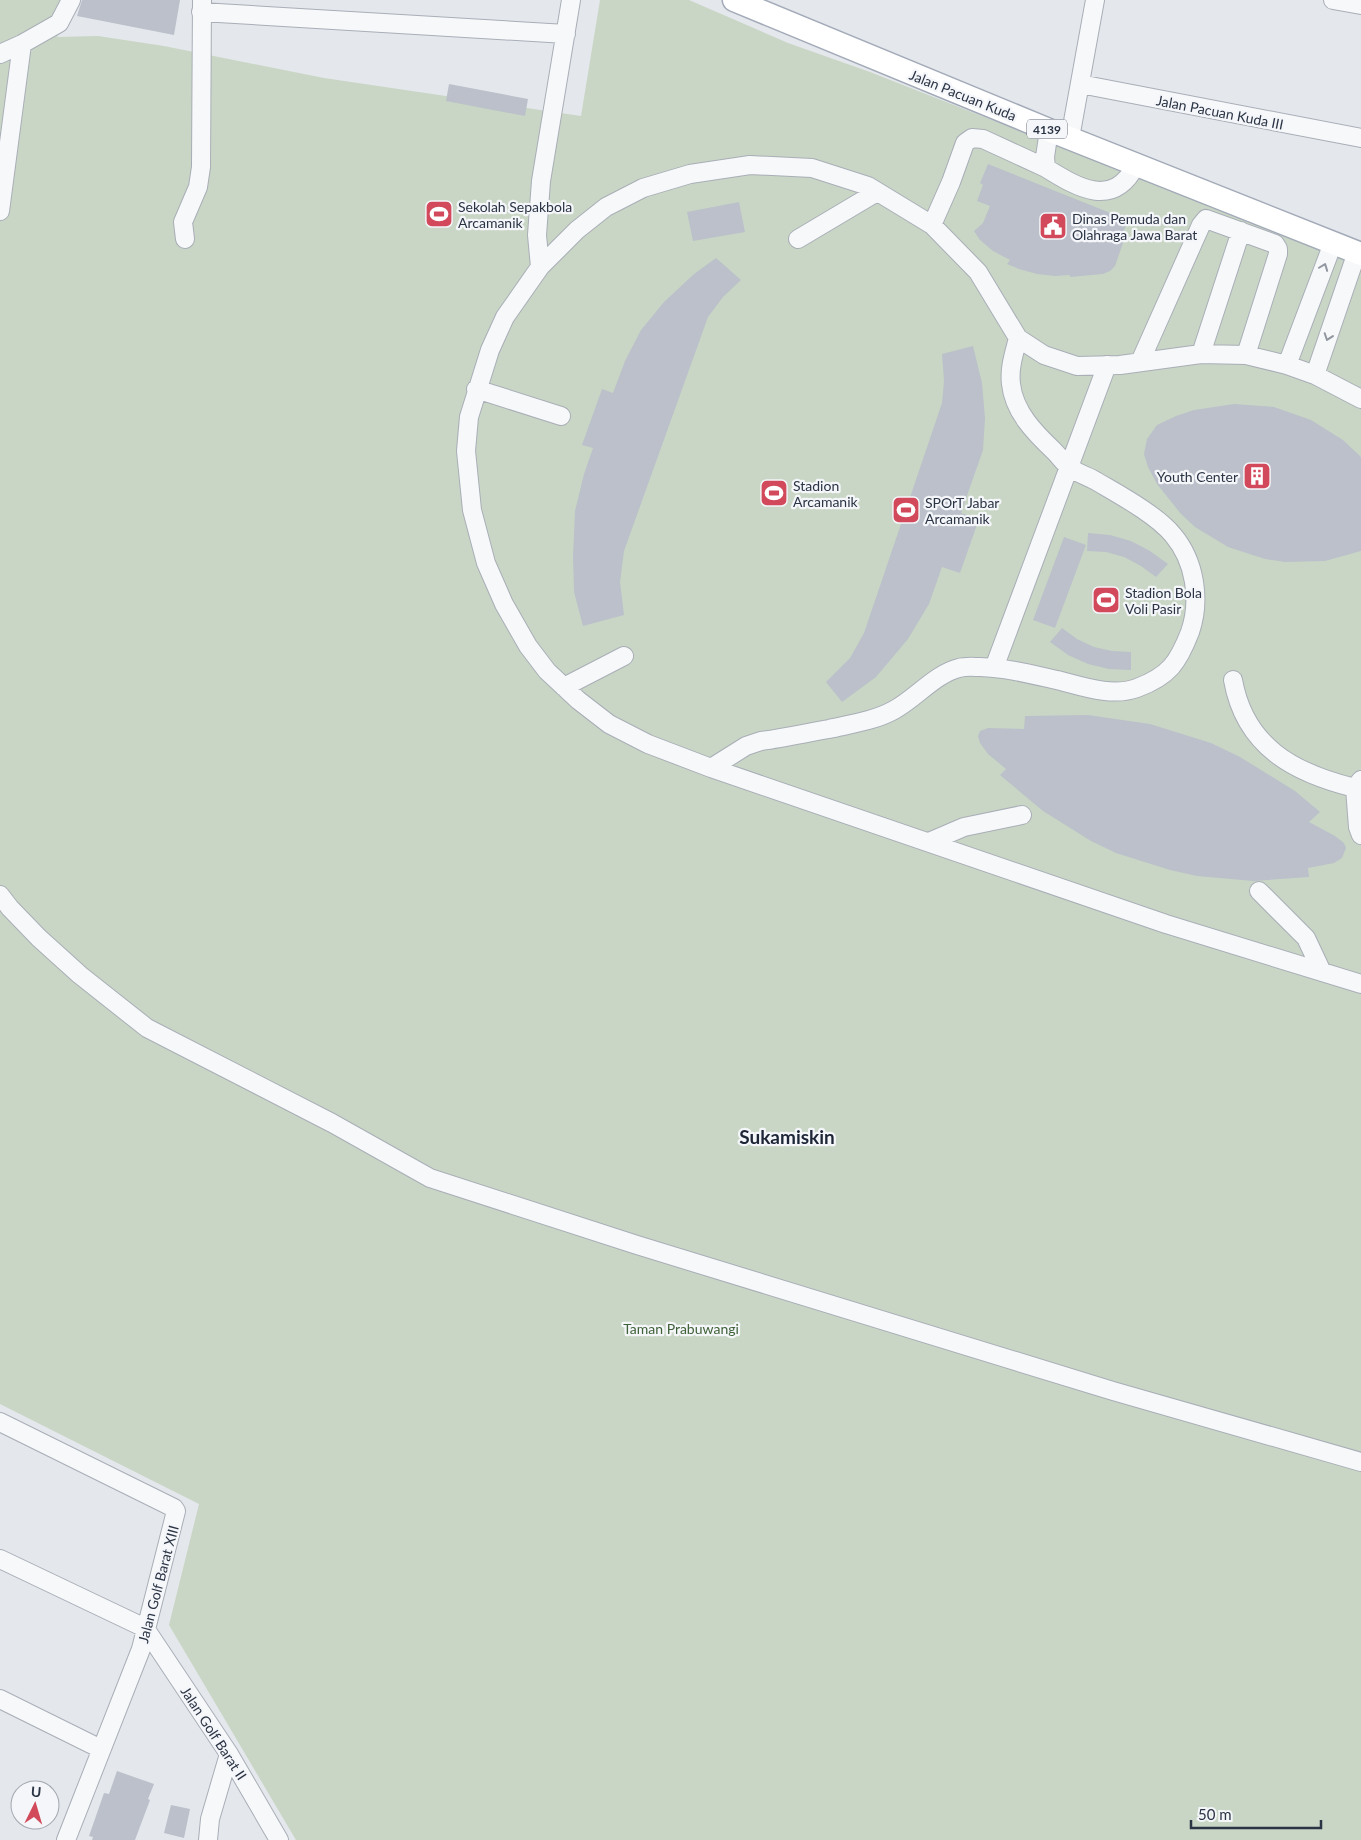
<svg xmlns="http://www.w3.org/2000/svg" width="1361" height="1840" viewBox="0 0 1361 1840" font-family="Lato,sans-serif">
<rect width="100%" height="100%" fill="#e4e7ec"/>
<!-- green -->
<path fill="#c9d6c5" d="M0,0H74L70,19L57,37L98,36L164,46L324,78L581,116L600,0H689L788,43L870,72L1361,265V1840H296L169,1625L199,1504L0,1404Z"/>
<!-- building -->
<path fill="#bbc0ca" d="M82,0H180L174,35L77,16Z
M449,84L528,99L525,116L446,101Z
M988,164L1128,220L1121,238L1124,240L1115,266L1110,271L1103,274L1070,277V275L1055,276L1037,274L1019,269L1007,264L1010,260L993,251L980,240L974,231L983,223L990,206L977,201L983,185L980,183Z
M739,202L745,232L693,241L687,212Z
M716,258L741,280L723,297L708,317L624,551L620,582L624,615L583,626L574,592L573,556L575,511L584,474L593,448L582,445L602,389L613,393L625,361L641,330L664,302L694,274Z
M973,346L982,383L985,418L983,450L961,513L979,519L960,573L942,567L929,604L908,639L876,677L842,702L826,682L850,658L864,633L942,403L944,381L942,354Z
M1234,404L1274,407L1311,420L1343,440L1361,457V551L1325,561L1285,562L1265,559L1228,547L1195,527L1181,514L1157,484L1148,467L1144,454L1147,439L1157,425L1176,416L1194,410Z
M1088,533L1110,535L1131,541L1150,551L1168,564L1156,577L1141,566L1124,557L1106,552L1087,551Z
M1064,537L1086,545L1055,628L1033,620Z
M1062,628L1077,639L1094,647L1112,651L1131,652V670L1109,669L1088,664L1068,655L1050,642Z
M1088,715L1150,724L1211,743L1240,757L1295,791L1320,812L1309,822L1335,836L1344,843L1346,848L1342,858L1334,863L1308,868L1309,877L1253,881L1197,876L1170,870L1116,853L1091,841L1043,811L1000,775L1006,769L988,754L980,743L978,736L980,731L988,728L1024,729L1025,716Z
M117,1771L154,1784L148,1799L150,1800L135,1840H92L93,1837L89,1836L104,1793L109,1794Z
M171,1805L190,1809L184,1838L164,1833Z"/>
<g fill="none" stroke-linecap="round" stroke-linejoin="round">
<defs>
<path id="minor" d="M1333,0L1361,5
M201,12L566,34
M0,54L22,44
M1080,84L1361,138
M1049,130L1045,157L1046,168C1078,188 1113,209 1136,165
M1070,138L1095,0
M0,211L22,44L59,23L71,0
M932,225L951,182L965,143L972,138L983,139L1046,168
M185,239L183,222L198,187L201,167L202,0
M798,239L877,192
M540,267L537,235L541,181L571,0
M1201,354L1241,231
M1140,362L1201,225L1206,219L1275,244L1278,249V254L1246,355
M1287,365L1333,243
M1315,375L1357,252
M476,389L561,416
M1361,399L1315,375L1287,365L1246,355L1201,354L1120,365L1077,366L1044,355L1018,338L978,272L932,225L868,186L812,168L750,165L690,174L643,188L606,207L577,230L540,267L505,317L490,350L469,417L466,451L472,510L486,563L504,604L528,646L547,671L578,700L609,724L648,744L711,768L1166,924L1361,984
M994,668L1107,365
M1233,680C1245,747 1294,773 1355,788
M564,687L624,656
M711,768L746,746L761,741C784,738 806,733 829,729C851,724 874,721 894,710C916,698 935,674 959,668C966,666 974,667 980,667C1008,668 1034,675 1061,681C1084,687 1113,697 1137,688C1169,676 1178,663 1190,632C1201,600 1195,561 1173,535C1157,515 1118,494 1096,481C1087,476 1077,473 1069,467C1064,463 1059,456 1054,451C1035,433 1014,412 1011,384C1009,368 1014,354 1018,338
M1361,780L1355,788L1358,827L1361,835
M929,842L964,827L1022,815
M1259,891L1306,938L1322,972
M0,895L10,908L39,938L80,975L147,1028L332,1123L430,1178L637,1245L1113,1391L1361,1462
M0,1422L174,1508L176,1511L141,1649L66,1840
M0,1559L145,1628L229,1754L279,1840
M0,1699L101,1749
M208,1840L210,1819L229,1754"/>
<path id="major" d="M734,0L1049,130L1361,254"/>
</defs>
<!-- minor casing -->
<use href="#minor" stroke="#a9aeb7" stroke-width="20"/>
<!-- major casing -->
<use href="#major" stroke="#a3abb8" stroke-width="25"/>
<!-- minor -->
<use href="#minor" stroke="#f7f8fa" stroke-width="18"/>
<!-- major -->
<use href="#major" stroke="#fff" stroke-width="22"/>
</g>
<!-- one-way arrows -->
<defs><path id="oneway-chevron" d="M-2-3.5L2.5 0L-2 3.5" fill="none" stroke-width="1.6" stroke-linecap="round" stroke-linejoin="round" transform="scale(1.25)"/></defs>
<g stroke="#9196a0">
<use href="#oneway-chevron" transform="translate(1324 267) rotate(-69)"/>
<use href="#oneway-chevron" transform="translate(1328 337) rotate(109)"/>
</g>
<!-- icons -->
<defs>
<symbol id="stadium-square" viewBox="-11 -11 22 22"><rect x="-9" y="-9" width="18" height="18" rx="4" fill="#d1495b" stroke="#f4f6f9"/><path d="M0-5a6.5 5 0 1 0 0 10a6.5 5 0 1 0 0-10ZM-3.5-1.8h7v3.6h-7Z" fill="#fff"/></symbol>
<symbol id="civic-square" viewBox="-11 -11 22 22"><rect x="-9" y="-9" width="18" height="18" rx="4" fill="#d1495b" stroke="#f4f6f9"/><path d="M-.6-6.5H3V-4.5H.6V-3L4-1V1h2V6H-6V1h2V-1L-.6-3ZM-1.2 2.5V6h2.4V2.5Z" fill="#fff"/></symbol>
<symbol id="building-square" viewBox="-11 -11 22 22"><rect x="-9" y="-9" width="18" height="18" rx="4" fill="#d1495b" stroke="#f4f6f9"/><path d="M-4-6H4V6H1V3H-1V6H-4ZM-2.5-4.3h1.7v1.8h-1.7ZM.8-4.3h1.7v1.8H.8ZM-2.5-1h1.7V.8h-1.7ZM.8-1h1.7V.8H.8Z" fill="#fff"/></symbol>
</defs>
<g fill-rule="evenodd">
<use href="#stadium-square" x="423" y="198" width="32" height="32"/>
<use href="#civic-square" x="1037" y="210" width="32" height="32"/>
<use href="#building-square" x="1241" y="460" width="32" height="32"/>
<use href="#stadium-square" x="758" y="477" width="32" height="32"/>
<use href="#stadium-square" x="890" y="494" width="32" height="32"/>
<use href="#stadium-square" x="1090" y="584" width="32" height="32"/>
</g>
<g text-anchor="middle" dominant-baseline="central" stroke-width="4.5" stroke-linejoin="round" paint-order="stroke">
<!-- shield labels -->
<rect fill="#f4f6f9" stroke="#676e7b" stroke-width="1" x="1027" y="119.5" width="40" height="19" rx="4"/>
<g font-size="12" font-weight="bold" fill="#2b3445">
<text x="1047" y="129">4139</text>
</g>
<!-- street labels -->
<g font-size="14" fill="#2b3445" stroke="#f4f6f9">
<text transform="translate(963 95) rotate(22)">Jalan Pacuan Kuda</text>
<text transform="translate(1220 112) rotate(11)">Jalan Pacuan Kuda III</text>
<text transform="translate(158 1584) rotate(-75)">Jalan Golf Barat XIII</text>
<text transform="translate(214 1733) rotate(57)">Jalan Golf Barat II</text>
</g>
<!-- poi labels -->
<g font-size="14" fill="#2b3445" stroke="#f4f6f9" text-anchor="start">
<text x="458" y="206">Sekolah Sepakbola<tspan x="458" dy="16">Arcamanik</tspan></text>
<text x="1072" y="218">Dinas Pemuda dan<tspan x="1072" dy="16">Olahraga Jawa Barat</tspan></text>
<text x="1238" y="476" text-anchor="end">Youth Center</text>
<text x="793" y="485">Stadion<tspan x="793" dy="16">Arcamanik</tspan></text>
<text x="925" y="502">SPOrT Jabar<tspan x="925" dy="16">Arcamanik</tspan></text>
<text x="1125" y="592">Stadion Bola<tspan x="1125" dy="16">Voli Pasir</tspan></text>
</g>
<!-- park labels -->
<g font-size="14" fill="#3f6138" stroke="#f4f6f9">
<text x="681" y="1328">Taman Prabuwangi</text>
</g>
<!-- district labels -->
<g font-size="19" font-weight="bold" fill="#1d2536" stroke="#f4f6f9">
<text x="787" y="1136">Sukamiskin</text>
</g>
</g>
<!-- north arrow -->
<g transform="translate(35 1805) rotate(5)"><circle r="24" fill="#f4f6f9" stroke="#a4a8b1"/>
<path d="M0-4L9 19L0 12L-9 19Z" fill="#d1495b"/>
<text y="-8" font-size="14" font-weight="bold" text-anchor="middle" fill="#2b3445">U</text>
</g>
<!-- scale -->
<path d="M1191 1820v8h130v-8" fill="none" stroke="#2b3445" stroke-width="2.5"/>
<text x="1198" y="1820" font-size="15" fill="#2b3445" stroke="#f4f6f9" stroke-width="4" paint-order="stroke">50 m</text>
</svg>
